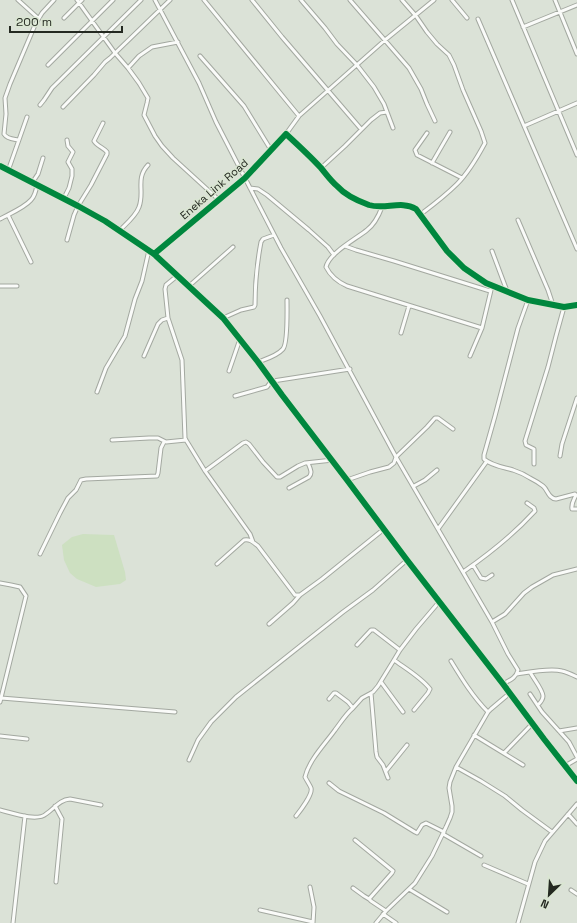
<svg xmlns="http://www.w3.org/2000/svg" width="577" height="923" viewBox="0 0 577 923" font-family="'Space Grotesk',sans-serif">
<rect width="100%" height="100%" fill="#dbe2d7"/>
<!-- green -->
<path fill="#cde0c1" d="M83,534L114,535L125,572L126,580L120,584L96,587L77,579L70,573L64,560L62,545L72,537Z"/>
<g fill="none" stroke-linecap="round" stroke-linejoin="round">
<defs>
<path id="street" d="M18,0L38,18
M77,0L115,53L128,68L139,83L148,98L147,103L144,115L155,136L162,146L173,158L219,200
M155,0L199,83L216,122L281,248L320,316L396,457L492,622L508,654L518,670C516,678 510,680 503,684
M204,0L299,116
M252,0L282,37L361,129
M301,0L325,28L337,44L357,65L374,87L384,104L393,128
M350,0L409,68L421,89L427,104L435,121
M402,0L416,16L427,32L437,44L449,55L454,65L463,90L481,131L485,143C478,156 467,174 457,184C446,195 433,205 421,214
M452,0L467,18
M512,0L577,155
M555,0L577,54
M64,18L82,0
M478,19L577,249
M523,27L577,5
M200,56L244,106L271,150
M48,65L113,0
M128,68L139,56L152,47L178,42
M40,105L44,100L52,88L141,0
M63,107L94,75L105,62L110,58L170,0
M524,126L577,103
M427,133L415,150L417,155L462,178
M286,134L299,116L385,40L434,0
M18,140C13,139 7,139 4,134L6,114L5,98L10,84L35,25L42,13L54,0
M432,163L450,132
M321,168L345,146L371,120L380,113L387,112
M8,171L27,117
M32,183L38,174L43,158
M250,188L258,189L267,195L309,230L328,247L334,255
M64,198L69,188L72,176V169L68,162L73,152L68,146L67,140
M382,207C379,215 375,224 367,230C356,239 329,253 326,267C331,277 338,282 347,286L482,328
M8,215L31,262
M0,219C9,214 24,208 31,200C35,196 36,191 37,185
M518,220L548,290L553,305
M119,231C126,224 136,216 139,207C145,191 135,179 148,165
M67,240L74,215L78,206L91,185L107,154V152C104,148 97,146 94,141L103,123
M345,246L356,250L394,261L490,291
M492,251L507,291
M177,276L166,285L165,289L168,318L182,360L185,438L186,440L205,471L250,534L253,542
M0,286H17
M189,286L233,247
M528,300L518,328L495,416L484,455V459C492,466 503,467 513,470C519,472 524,474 530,478C534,480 539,483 543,486C548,490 548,498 556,499L575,494L576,495C574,500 571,503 572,509H577
M223,318L241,310L254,307L255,305C255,284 257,263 261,242L263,239L274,235
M401,333L409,306
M144,356L158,324L162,320L168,318
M470,356L482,328L492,286
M258,362C266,359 277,356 283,349C288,343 287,309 287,300
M229,371L240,339
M273,381L350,369
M97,392L106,368L125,336L135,299L142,281L149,250
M235,396L267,387L272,380
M112,440L149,438H158L166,442L186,440
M560,456L562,444L577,398
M534,464V449L526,445L525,441L548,367L556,336L564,307
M205,471L243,443L246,442L249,444L263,462L277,477H280L298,466L305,463L333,460
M347,480L370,472L389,467L394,463L396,457L427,427L435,418H438L453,429
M414,486L425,480L437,470
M289,488L309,477C313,473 310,468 308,463
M438,529L487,461
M40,554L60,513L68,498L76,490L81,480L86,479L157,476L158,473L161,448L164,442
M217,564L244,540C250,539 253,542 258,546L292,591L295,595H300L322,579L384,529
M473,565L481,578L486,579L492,575
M463,572C489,554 514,534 535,511L534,508L527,503
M0,583L11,585L20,587L26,596L0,702
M492,622L505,614L524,593L532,587L553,575L577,569
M269,624L293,603L300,595
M357,645L371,630H374L400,650
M394,660C405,668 422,678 430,689L428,693L414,710
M451,661C462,679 473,697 488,712
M530,672C533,678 543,690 543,696C543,700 540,703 538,705
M517,674C530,672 549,668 562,671C567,672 573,675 577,677
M381,682L403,712
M371,693L376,752L377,757L383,765L388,778
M530,694L542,712L569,742L577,757
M1,698L175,712
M329,699L334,693H336L348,702L353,708L362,698L373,692L378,686L394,660L400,650L416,629L439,602
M559,731L577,728
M474,735L523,765
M0,736L27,739
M504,753L533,723
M189,760L198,740L211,722L236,697L343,612L373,590L407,560
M565,766L577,759
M456,767L481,781L505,796L522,810L552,832
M386,771L407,745
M329,783L339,791L384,813L415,832L417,833L422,825L426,823L444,832
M55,806L62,819L56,882
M0,810C12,813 37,822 46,814C55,808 59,800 70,799L101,805
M568,814L577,824
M296,816C300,811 313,794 311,788C310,785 307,781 305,777C309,760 325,744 335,730C341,722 346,714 353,708
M443,834L481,856
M355,840L393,871L392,873L369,899L371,901L386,911
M484,865L528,884
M310,887L314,907L313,923
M353,888L364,896L369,899
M409,889L447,912
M571,890L577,894
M260,910L313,922
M383,914L396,923
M13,923L25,816
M376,923L386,911L415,883L432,856L446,827L450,818L452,812V806L449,788L450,782L456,767L488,712L491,709L510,693
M518,923L535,862L545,841L577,804"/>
<path id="secondary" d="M0,166L78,206L105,221L154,254L223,318L258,362L282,395L347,480L407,560L503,684L544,739L577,781
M154,254L245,178L286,134C298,145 310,156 321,168C326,174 331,181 337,186C345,195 358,201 369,205C385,210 401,200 416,209L447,251L464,268L486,283L528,300L564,307L577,305"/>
</defs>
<!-- street casing -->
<use href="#street" stroke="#a3a8a0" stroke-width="5"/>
<!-- secondary casing -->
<use href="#secondary" stroke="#a3a8a0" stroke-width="6"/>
<!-- street -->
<use href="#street" stroke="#fafbf9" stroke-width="3"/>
<!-- secondary -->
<use href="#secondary" stroke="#fafbf9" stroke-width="4.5"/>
<defs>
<path id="cycleway" d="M0,166L78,206L105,221L154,254L223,318L258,362L282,395L347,480L407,560L503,684L544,739L577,781
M154,254L245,178L286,134C298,145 310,156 321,168C326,174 331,181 337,186C345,195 358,201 369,205C385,210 401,200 416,209L447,251L464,268L486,283L528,300L564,307L577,305"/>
</defs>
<!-- cycleway casing -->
<use href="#cycleway" stroke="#dae6d2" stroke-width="8"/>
<!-- cycleway -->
<use href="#cycleway" stroke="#00873e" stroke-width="6"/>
</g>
<g text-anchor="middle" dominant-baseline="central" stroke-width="3" stroke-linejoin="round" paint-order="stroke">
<!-- street labels -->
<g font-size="11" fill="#242921" stroke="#dae6d2">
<text transform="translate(214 189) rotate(-41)">Eneka Link Road</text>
</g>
</g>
<!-- north arrow -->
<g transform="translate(549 895) rotate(205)" stroke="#dae6d2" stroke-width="3" paint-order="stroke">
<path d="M0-3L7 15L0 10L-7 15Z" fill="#242921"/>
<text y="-6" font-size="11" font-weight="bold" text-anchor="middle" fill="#242921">N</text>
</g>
<!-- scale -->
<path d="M10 26v6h112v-6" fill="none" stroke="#242921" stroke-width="2"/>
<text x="16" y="26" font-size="12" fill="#242921" stroke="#dae6d2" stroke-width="3" paint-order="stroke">200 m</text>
</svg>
